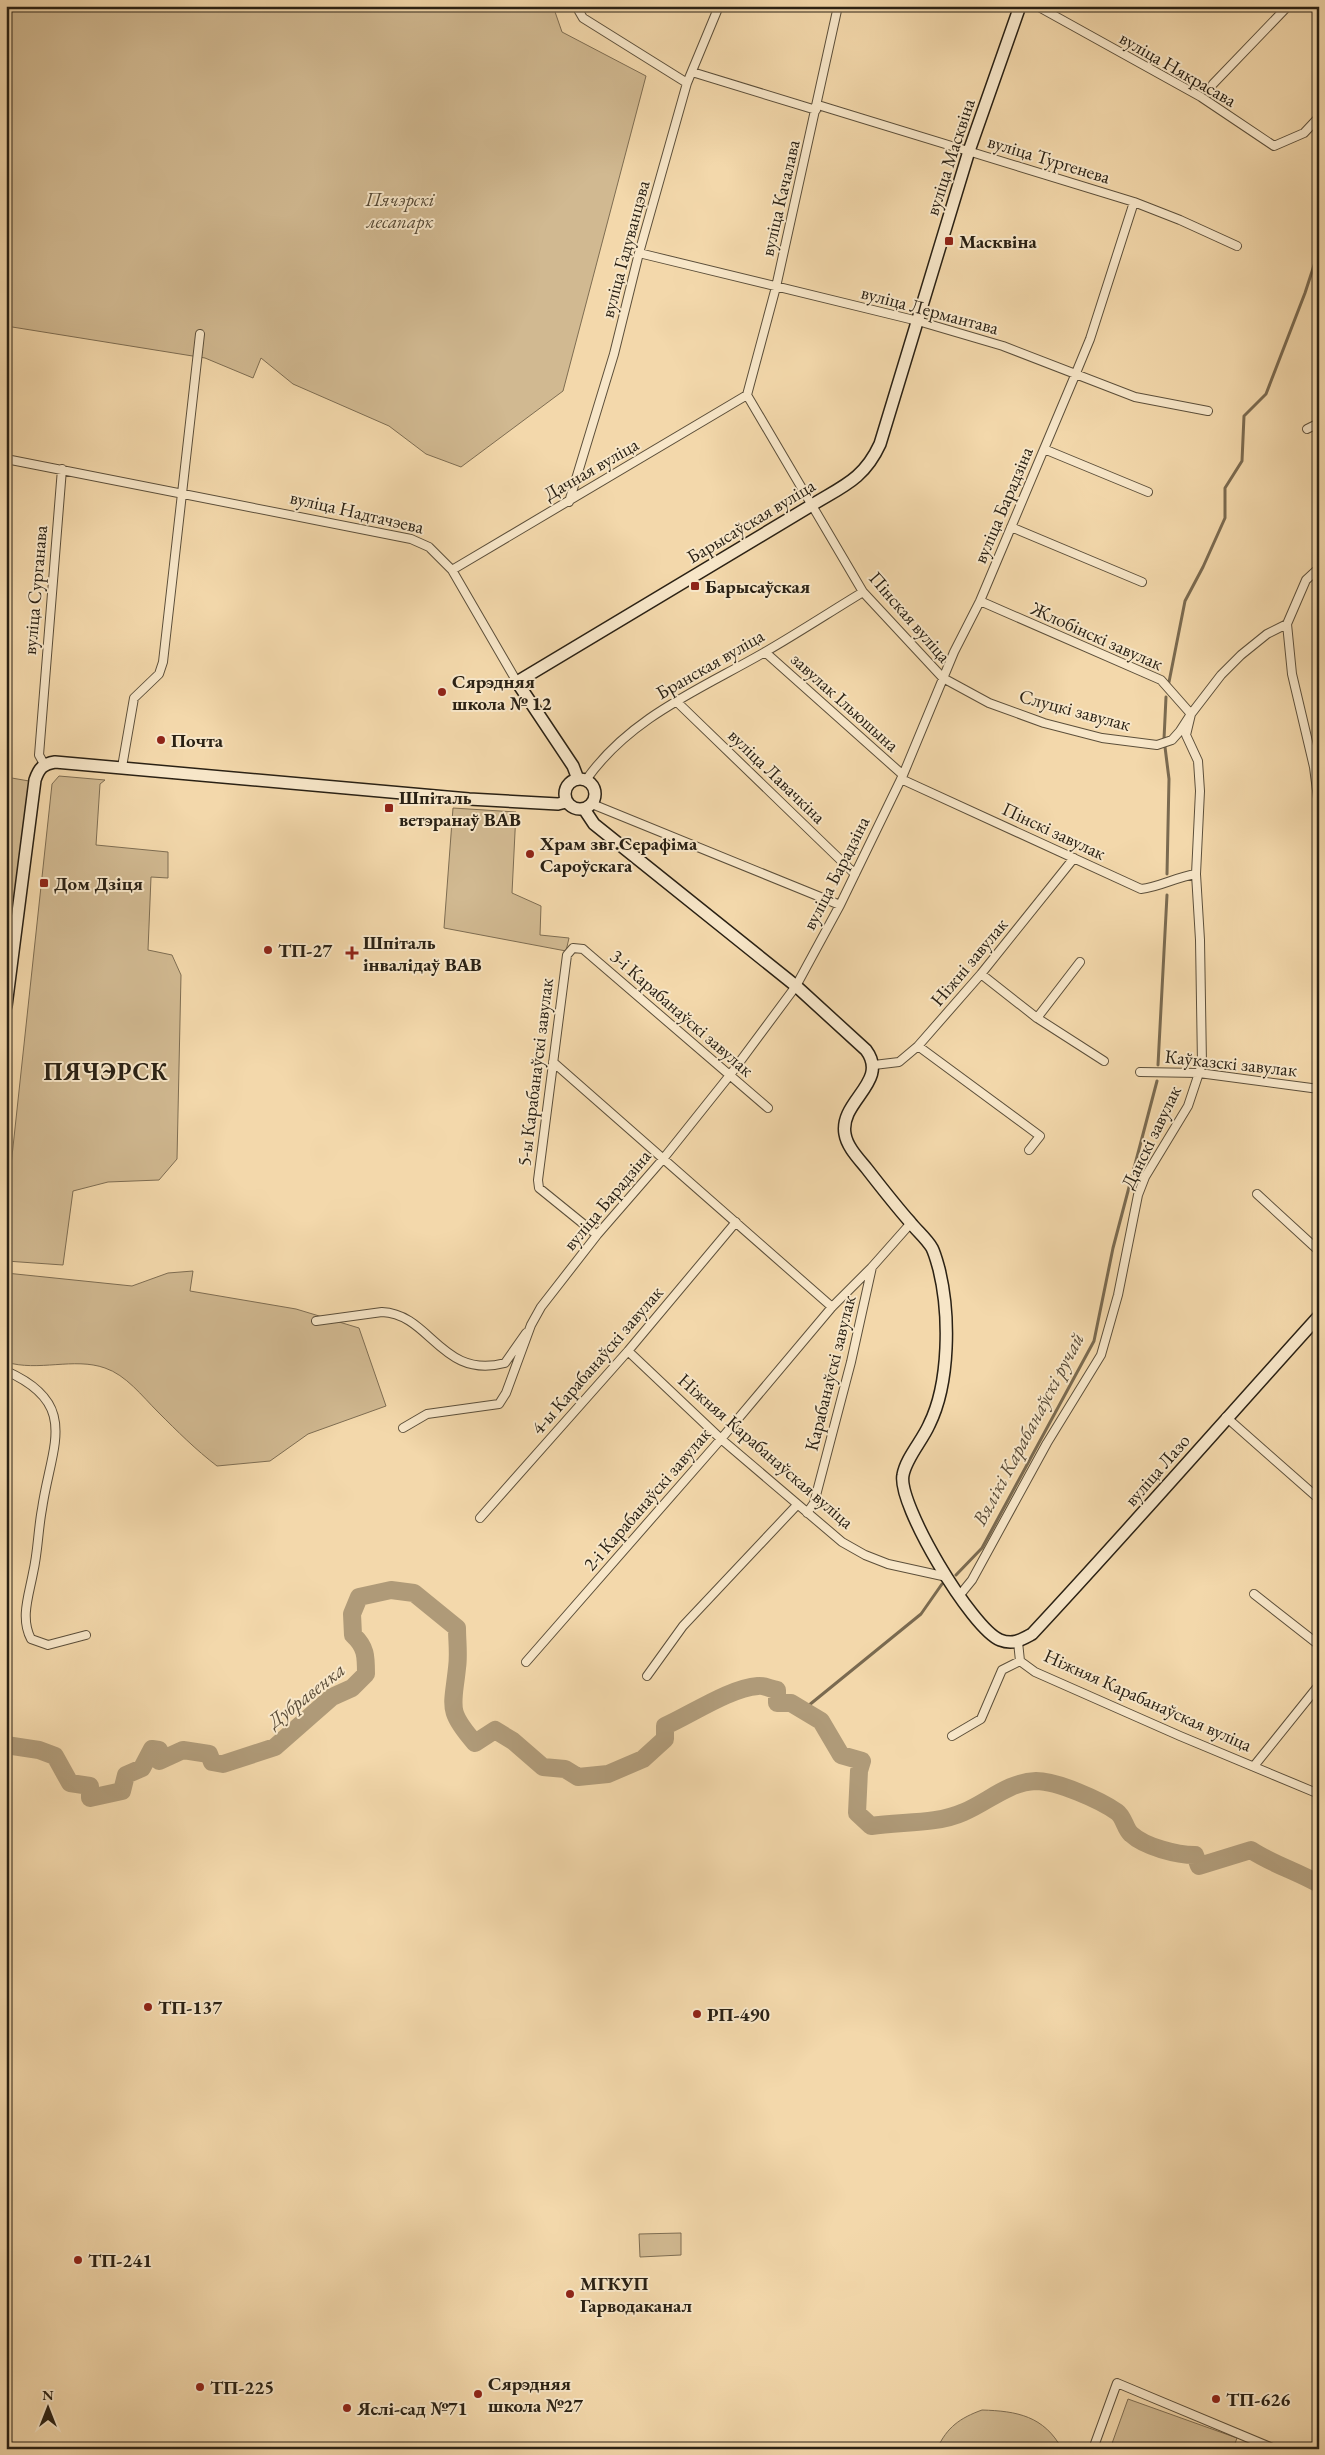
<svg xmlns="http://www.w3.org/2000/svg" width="1325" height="2455" viewBox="0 0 1325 2455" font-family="'EB Garamond',serif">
<rect width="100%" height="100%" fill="#f3d8ab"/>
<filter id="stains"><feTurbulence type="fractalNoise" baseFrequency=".004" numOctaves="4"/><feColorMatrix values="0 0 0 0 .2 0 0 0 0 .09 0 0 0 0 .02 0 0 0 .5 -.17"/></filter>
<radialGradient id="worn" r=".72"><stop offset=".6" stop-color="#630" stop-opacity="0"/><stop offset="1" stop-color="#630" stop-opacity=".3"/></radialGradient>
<!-- green -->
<path fill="#d1b991" stroke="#7e6d52" d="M6,6H553L562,32L646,76L563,391L461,467L426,454L389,426L293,384L261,358L253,378L205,358L6,326Z
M59,776L105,780L100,784L96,845L168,852V878L151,877L148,950L172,955L181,975L177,1159L159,1180L108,1182L73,1191L63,1265L6,1261V1212L52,784Z
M6,777L29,781L18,906L6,903Z
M453,808L516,812L512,893L541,906L540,935L569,938L566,951L444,928Z
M193,1271L190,1291L296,1309L359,1328L386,1406L308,1434L270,1461L217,1466C196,1450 177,1431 158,1412C142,1396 126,1375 105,1368C74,1357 38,1372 6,1362V1273L132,1286L168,1273Z
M681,2233V2255L640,2257L639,2234Z
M1128,2399L1237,2438L1233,2449H1110Z
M982,2410C1017,2411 1044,2416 1062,2449H937C947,2427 960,2418 982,2410Z"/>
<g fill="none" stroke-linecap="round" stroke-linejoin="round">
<!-- stream -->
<path stroke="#7a6a50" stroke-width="3" d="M1169,682L1185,601L1203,567L1225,518V488L1242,461L1244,416L1266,394L1305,293L1319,250
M1164,739L1166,697
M1165,747L1169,779L1167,874
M1158,1065L1167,895
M956,1575L982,1548L1094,1341L1113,1248L1157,1081
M803,1710L921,1614L942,1584"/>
<!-- river -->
<path stroke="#af9a78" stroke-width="18" d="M6,1745L39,1750L55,1756L70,1783L90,1786V1798L122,1791L126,1775L142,1768L152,1749L159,1750V1761L183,1750L209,1754L212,1762L223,1764L275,1747L332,1697L352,1688L366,1674C366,1656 366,1647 353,1635L352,1614L359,1597L391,1590L414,1593L457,1628C457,1641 459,1655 457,1668C453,1707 446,1710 475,1743L495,1730L513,1741L543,1767L565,1769L578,1777L608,1774L643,1759L665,1739V1726C692,1714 730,1688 758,1686C763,1685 771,1689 777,1690V1703H791L821,1721L841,1755L862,1761L859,1771L857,1813L871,1826C901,1821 935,1825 964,1812C988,1802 1008,1782 1036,1781C1057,1781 1100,1800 1117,1812C1124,1817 1125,1829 1131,1834C1145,1847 1177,1855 1195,1855L1199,1866L1251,1850C1272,1864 1296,1871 1319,1884"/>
<defs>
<path id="street" d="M576,6L583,18L687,83
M1037,6L1201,97L1274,146L1304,133L1319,117
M692,72L816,110
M1213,84L1288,6
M818,105L1134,202L1180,220L1237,246
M639,253L918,321L1003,346L1135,397L1208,411
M747,395L863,592L943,678L989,703L1044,723L1102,738L1157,745L1172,740L1180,731L1191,714L1221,675L1241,655L1267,634L1287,624
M747,395L776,287L838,6
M1307,429L1319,423
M1044,449L1148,492
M6,459L411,539L429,547L452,570L517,682
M569,502L614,354L639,253L687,83L719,6
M1011,527L1142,582
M1319,568L1306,580L1287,624L1292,674L1314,767L1319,806
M452,570L747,395
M980,601L1161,680L1191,714
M765,652L903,775
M676,701L855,874
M44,764L39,755L62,469
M122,767L134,698L159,674L163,662L200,334
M901,779L1141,889C1160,887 1176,877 1196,874
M586,780C630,717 701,689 765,652C798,633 830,612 863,592
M592,804L840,905
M981,974L1037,1018L1104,1061
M1037,1018L1080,962
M918,1046L1040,1136L1029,1150
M553,1062L832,1307
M874,1065L899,1062L918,1046L981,974L1074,858
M1140,1072L1199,1073L1319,1089
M1257,1194L1319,1251
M597,1235L539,1188L538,1180L567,955L573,948L583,949L768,1108
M316,1321L382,1312C431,1314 441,1380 505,1363L526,1333
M628,1351L721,1439L842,1542L865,1555L888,1564L947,1577
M6,1371C81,1404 51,1446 42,1509C38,1530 38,1552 33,1573C29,1595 20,1618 31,1639L48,1645L86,1635
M1226,1417L1319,1499
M403,1428L427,1414L499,1404L506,1393L531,1325L541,1307L597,1235L663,1159L730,1075L796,986L840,905L903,775L954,652L980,601L1076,373L1090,339L1134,202
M807,1513L814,1503L851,1362L872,1267
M480,1518L628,1351L736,1222
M1254,1594L1319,1645
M959,1596L972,1580L1047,1443L1101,1355L1118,1295L1138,1195L1145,1177L1188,1106L1202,1064L1200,940L1196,874L1200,791L1198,761L1186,735L1191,714
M1018,1642L1020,1661L1035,1672L1180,1736L1319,1794
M526,1662L721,1439L832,1307L872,1267L911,1223
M647,1676L683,1626L797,1505
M952,1736L981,1719L1002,1670L1020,1661
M1254,1766L1319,1685
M1093,2449L1117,2383L1275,2449"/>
<path id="secondary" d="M565 794a15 15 0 1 1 30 0a15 15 0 1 1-30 0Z
M578,779L573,766L517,682L812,505C843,486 864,479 880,444L969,151L1020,6
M584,809L594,824L796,986L866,1050C890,1082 839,1101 845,1134C847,1147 859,1159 867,1169C881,1187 895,1205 910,1222C917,1231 926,1238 932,1248C935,1254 937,1262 939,1269C950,1314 950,1383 929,1425C922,1441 906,1458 903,1475C897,1504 972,1629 1000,1640C1013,1645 1021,1640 1032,1634C1129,1530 1223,1422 1319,1316
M6,1006L35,780C39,768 43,764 55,762L469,799L558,804L566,802"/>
</defs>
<!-- street casing -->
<use href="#street" stroke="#5c4f3a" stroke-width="10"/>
<!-- secondary casing -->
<use href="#secondary" stroke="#2a2114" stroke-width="14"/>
<!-- street -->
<use href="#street" stroke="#f7e6c8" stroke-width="8"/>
<!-- secondary -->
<use href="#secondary" stroke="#f7e6c8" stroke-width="11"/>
</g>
<!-- markers -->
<g fill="#8f2418" stroke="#f7e6c8" stroke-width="2">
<rect x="944" y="236" width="10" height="10" rx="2.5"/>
<rect x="690" y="581" width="10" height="10" rx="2.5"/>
<circle cx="442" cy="692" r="5"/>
<circle cx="161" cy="740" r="5"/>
<rect x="384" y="803" width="10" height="10" rx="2.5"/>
<circle cx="530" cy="854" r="5"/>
<rect x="39" y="878" width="10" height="10" rx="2.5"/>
<circle cx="268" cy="950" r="5"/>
<path d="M349.5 945.5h5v5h5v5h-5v5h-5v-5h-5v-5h5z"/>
<circle cx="148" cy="2007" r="5"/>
<circle cx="697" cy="2014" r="5"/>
<circle cx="78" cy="2260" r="5"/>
<circle cx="570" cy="2294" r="5"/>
<circle cx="200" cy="2387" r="5"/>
<circle cx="478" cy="2394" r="5"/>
<circle cx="1216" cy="2399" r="5"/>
<circle cx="347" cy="2408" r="5"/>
</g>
<g text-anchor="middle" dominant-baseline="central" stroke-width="4" stroke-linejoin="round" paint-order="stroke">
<!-- street labels -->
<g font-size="19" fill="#2a2114" stroke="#f7e6c8">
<text transform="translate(1178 69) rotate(30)">вуліца Някрасава</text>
<text transform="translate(950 157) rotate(-72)">вуліца Масквіна</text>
<text transform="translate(1049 159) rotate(17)">вуліца Тургенева</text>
<text transform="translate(780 198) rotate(-77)">вуліца Качалава</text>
<text transform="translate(625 249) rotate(-75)">вуліца Гадуванцэва</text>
<text transform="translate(930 310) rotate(15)">вуліца Лермантава</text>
<text transform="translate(591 469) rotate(-30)">Дачная вуліца</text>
<text transform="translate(1003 505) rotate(-67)">вуліца Барадзіна</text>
<text transform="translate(357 512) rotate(13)">вуліца Надтачэева</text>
<text transform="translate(751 521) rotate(-31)">Барысаўская вуліца</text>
<text transform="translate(35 590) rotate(-85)">вуліца Сурганава</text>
<text transform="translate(910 617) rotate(49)">Пінская вуліца</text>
<text transform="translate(1097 636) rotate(24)">Жлобінскі завулак</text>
<text transform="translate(710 664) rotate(-30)">Бранская вуліца</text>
<text transform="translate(845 702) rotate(42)">завулак Ільюшына</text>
<text transform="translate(1075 710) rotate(15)">Слуцкі завулак</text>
<text transform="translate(777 776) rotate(44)">вуліца Лавачкіна</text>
<text transform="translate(1054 831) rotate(25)">Пінскі завулак</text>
<text transform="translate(836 873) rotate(-63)">вуліца Барадзіна</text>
<text transform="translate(969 962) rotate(-50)">Ніжні завулак</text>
<text transform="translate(682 1013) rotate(41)">3-і Карабанаўскі завулак</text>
<text transform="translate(1231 1063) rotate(6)">Каўказскі завулак</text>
<text transform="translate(535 1072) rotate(-83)">5-ы Карабанаўскі завулак</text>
<text transform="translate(1151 1137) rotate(-64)">Данскі завулак</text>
<text transform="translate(607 1200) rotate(-50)">вуліца Барадзіна</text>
<text transform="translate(597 1360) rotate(-49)">4-ы Карабанаўскі завулак</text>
<text transform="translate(830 1373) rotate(-76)">Карабанаўскі завулак</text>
<text transform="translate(766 1451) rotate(41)">Ніжняя Карабанаўская вуліца</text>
<text transform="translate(1157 1470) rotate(-49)">вуліца Лазо</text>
<text transform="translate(647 1499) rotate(-49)">2-і Карабанаўскі завулак</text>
<text transform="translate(1148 1700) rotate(24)">Ніжняя Карабанаўская вуліца</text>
</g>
<!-- park labels -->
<g font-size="19" font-style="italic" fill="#544733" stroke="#f7e6c8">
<text x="400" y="199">Пячэрскі<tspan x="400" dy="22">лесапарк</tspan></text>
</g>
<!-- poi labels -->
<g font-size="19" font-weight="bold" fill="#2a2114" stroke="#f7e6c8" text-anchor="start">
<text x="959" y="241">Масквіна</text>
<text x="705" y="586">Барысаўская</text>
<text x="452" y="681">Сярэдняя<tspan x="452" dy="22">школа № 12</tspan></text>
<text x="171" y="740">Почта</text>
<text x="399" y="797">Шпіталь<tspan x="399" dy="22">ветэранаў ВАВ</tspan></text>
<text x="540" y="843">Храм звг.Серафіма<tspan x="540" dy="22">Сароўскага</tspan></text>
<text x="54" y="883">Дом Дзіця</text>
<text x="363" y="942">Шпіталь<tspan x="363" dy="22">інвалідаў ВАВ</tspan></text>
<text x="278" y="950">ТП-27</text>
<text x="158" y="2007">ТП-137</text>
<text x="707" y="2014">РП-490</text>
<text x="88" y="2260">ТП-241</text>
<text x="580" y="2283">МГКУП<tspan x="580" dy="22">Гарводаканал</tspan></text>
<text x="488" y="2383">Сярэдняя<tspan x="488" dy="22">школа №27</tspan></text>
<text x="210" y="2387">ТП-225</text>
<text x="1226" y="2399">ТП-626</text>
<text x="357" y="2408">Яслі-сад №71</text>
</g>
<!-- water labels -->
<g font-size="20" font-style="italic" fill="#594b37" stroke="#f7e6c8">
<text transform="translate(1028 1429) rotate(-62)">Вялікі Карабанаўскі ручай</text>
<text transform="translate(306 1695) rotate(-38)">Дубравенка</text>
</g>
<!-- district labels -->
<g font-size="24" font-weight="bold" letter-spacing="1" fill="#2a2114" stroke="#f7e6c8">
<text x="106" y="1071">ПЯЧЭРСК</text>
</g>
</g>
<!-- margin -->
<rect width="1325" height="2455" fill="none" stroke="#f3d8ab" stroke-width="25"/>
<rect x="8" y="8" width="1310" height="2440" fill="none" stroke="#2a2114" stroke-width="2.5"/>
<rect x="12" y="12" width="1300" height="2430" fill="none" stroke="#2a2114"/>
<!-- north arrow -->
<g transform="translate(48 2408)" stroke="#f7e6c8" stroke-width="4" paint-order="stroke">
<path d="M0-4L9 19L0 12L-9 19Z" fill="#2a2114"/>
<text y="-8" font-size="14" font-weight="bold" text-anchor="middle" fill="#2a2114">N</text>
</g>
<rect width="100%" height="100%" filter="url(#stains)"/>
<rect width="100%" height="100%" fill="url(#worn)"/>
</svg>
